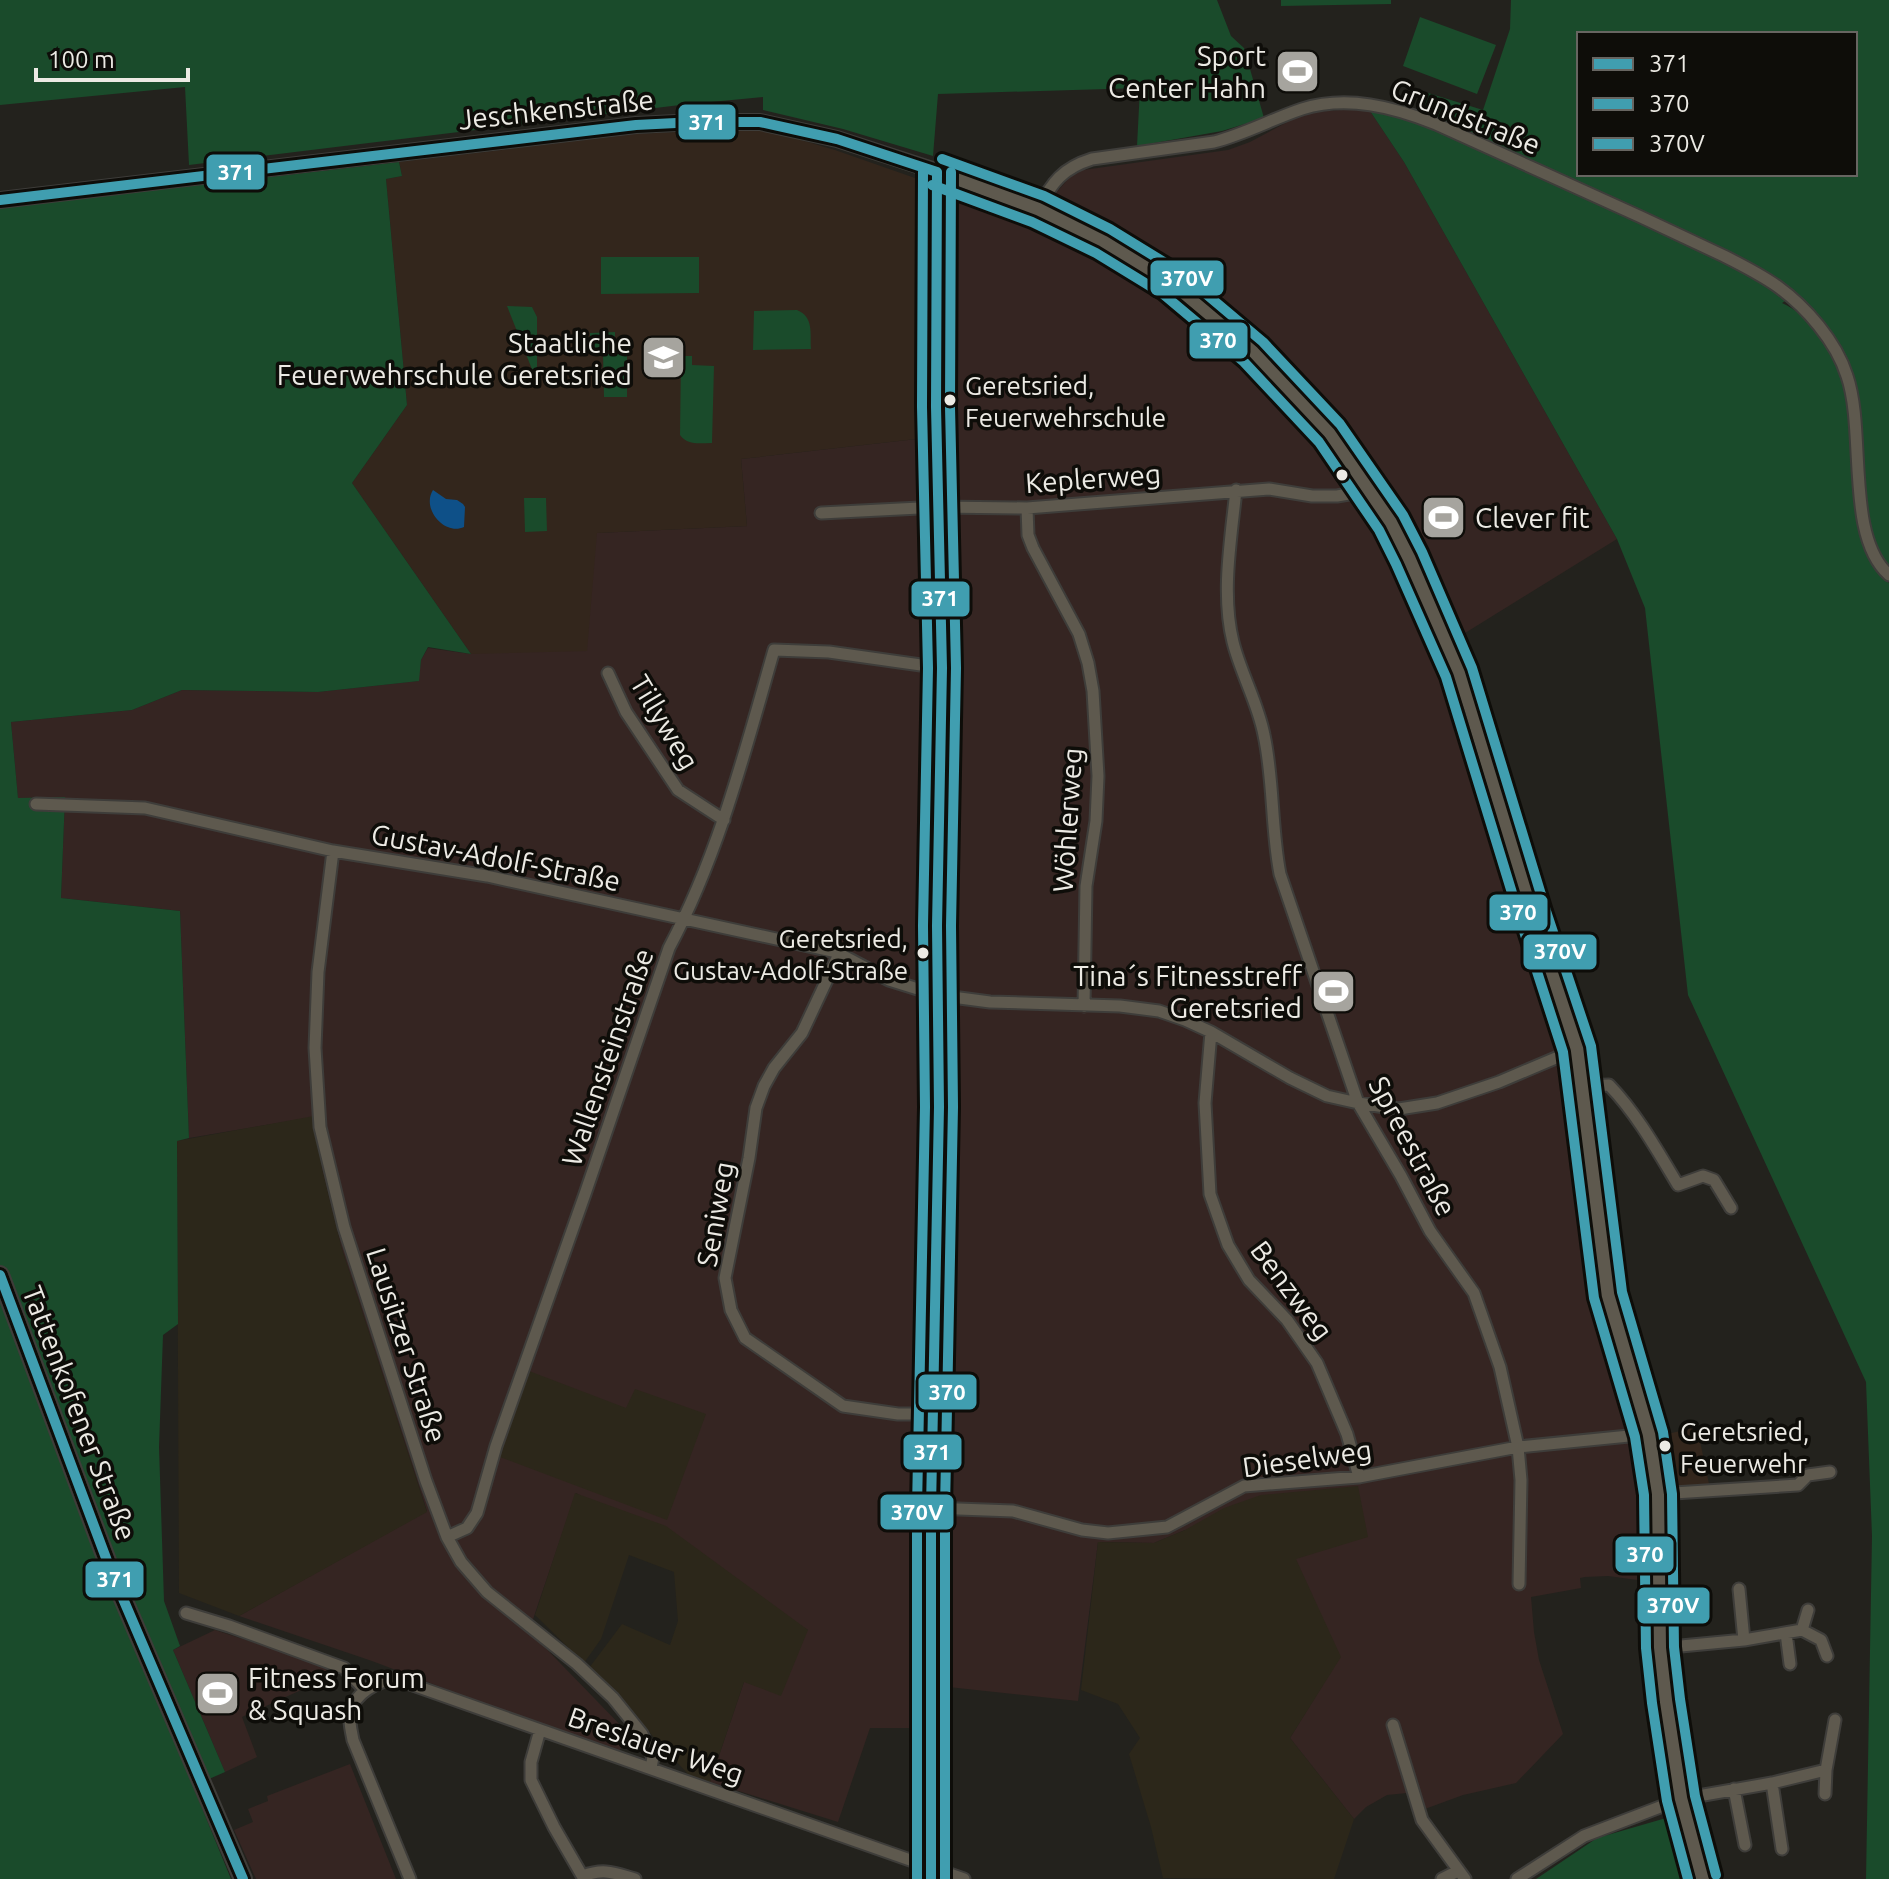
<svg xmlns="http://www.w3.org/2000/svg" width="1889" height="1879" viewBox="0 0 1889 1879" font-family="Ubuntu,sans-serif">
<rect width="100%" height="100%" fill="#23221d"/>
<!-- commercial -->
<path fill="#352522" d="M1368,108L1404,162L1617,539L1457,638L1413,540L1353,448L1268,353L1205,296L1187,311L1284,399L1315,437L1362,500L1400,565L1445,671L1462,719L1516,897L1574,1054L1591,1228L1620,1368L1639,1426L1648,1484L1652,1582L1608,1576L1585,1577L1580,1578L1581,1588L1531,1597L1534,1632L1539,1660L1563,1734L1516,1783L1463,1795L1414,1813L1407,1793L1387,1795L1366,1807L1354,1819L1290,1738L1340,1657L1295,1559L1185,1530L1154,1543L1098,1542L1078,1701L939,1686L923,1681L924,1728H870L838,1822L710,1782L744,1682L808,1630L576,1493L529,1631L628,1733L618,1754L372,1661L239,1616L427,1511L341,1246L322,1169L314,1117L189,1138L180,911L61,898L65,797L18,799L11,722L132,710L182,690L318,692L418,681L421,660L428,648L471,654L596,533L747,526L741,459L925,438L947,434L946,362L950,205L956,193L1040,226L1055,194L1069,178L1083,170L1228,150L1250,142L1291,120L1314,112Z
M215,1630L311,1661L333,1673L332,1682L312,1685L242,1717L257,1757L225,1772L173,1650Z
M350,1764L396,1879H256L234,1830L253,1822L248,1809L268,1801L267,1796Z"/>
<!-- built -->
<path fill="#2c271a" d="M314,1116L322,1169L341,1246L427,1512L239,1616L179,1593L177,1141Z
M529,1371L626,1408L635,1389L706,1414L667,1520L500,1457Z
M1358,1486L1368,1537L1296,1559L1341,1657L1290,1738L1354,1819L1334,1879L1163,1878L1151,1827L1129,1754L1140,1738L1118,1704L1081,1690L1098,1542L1154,1543L1185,1530L1224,1508L1261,1495Z
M575,1493L666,1526L808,1630L781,1696L744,1682L710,1782L688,1774L656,1740L622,1699L589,1668L622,1624L670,1645L678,1621L674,1572L629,1555L601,1639L584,1663L535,1615Z"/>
<!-- education -->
<path fill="#33261c" d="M760,128L835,150L915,178L924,186L922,310L925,438L741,459L747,526L597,533L587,651L471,654L352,483L407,405L386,179L402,176L399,162L636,134Z
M1697,1427L1709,1484L1668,1489L1659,1436Z"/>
<!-- green -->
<path fill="#1a4b2b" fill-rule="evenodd" d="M0,0H1217L1231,36L1244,48L1264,118L1222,131L1137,146L1140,88L938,94L933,156L843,129L763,110V97L680,105L189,165L185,87L0,105Z
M1281,0H1391V4L1281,6Z
M1511,0H1889V570L1875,548L1865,501L1862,433L1854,384L1793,296L1782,303C1796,309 1806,319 1815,331C1859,384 1854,456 1858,521C1864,548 1868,564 1889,583V1879H1866L1872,1536L1866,1382L1688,995L1645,608L1617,539L1404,162L1368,108L1418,122L1428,93L1483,110L1510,29ZM1579,34H1855V174H1579Z
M1420,17L1496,45L1477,94L1403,66Z
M399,162L402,176L386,179L407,405L352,483L471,654L428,647L421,660L419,681L318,692L182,690L132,710L11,722L18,798L65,797L61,898L180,911L189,1138L177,1141L178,1324L163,1335L159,1447L164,1601L180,1646L173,1650L225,1772L193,1786L231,1879H0V208Z
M601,257H699V293L601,294Z
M507,306L532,307L537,317V382Z
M797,310C814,317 810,333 811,349L753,350L754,311Z
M615,332V350H590V333Z
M603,354H627V397H604Z
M681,356H692V365L714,366L712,443C700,443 688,446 680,435Z
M524,498H546L547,531L525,532Z
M1673,1816L1692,1879H1536L1597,1838Z"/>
<!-- water -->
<path fill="#0e5088" d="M433,490L446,499L457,500L463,504L465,507L464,527C445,536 421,509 433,490Z"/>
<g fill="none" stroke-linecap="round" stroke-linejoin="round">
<defs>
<path id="minor" d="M1038,209C1052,182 1063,168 1092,159L1214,142C1245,134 1272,119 1302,109C1347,95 1394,107 1436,124C1504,155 1573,186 1641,217C1669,230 1696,243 1724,256C1742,265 1760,274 1777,286C1806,307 1836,341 1847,376C1866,431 1845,536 1889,575
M1236,490C1231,539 1221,594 1233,642C1241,674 1258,703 1264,735C1274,781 1271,828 1280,874L1358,1103L1401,1176L1430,1231L1474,1293L1500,1367L1518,1447L1521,1480L1519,1584
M1027,508L1028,535L1033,548L1079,634L1088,663L1093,691L1098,776L1096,821L1086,886L1084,1006
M821,513L939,507L1027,508L1269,489L1312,496H1337L1355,493L1366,486
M608,673L626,712L678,790L724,820
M36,804L145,808L333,851L487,876L836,952L889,980L937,995L990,1002L1120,1006L1159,1011L1185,1020L1211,1032L1290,1078L1327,1096L1358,1103L1399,1109L1437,1103L1499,1082L1577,1049
M333,851L318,972L315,1048L320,1127L344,1227L426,1481L447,1537L461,1562L487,1592L577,1664L613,1698L642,1734L653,1757L651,1768
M839,954L802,1033L774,1068L764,1086L756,1108L749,1158L725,1278L731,1310L745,1338L843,1406L898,1414H934
M1211,1032L1205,1103L1210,1194L1228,1245L1249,1280L1287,1320L1317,1363L1347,1434L1359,1477
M1582,1086L1609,1085C1637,1114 1657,1150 1678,1185L1703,1176L1714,1180L1731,1208
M1658,1494L1798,1485L1808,1475L1830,1472
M931,1508L1013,1511L1082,1530L1108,1533L1167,1527L1244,1486L1359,1477L1518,1447L1649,1434
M447,1537L467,1528L477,1513L496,1446L585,1194L669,948C719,854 745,751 774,650L829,652L942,668
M1739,1589L1744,1640
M186,1613L229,1626L344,1668L365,1690
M1802,1630L1821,1640L1827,1656
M1786,1633L1790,1664
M1660,1648L1744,1640L1802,1630L1808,1610
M1393,1725L1422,1820L1465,1879
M540,1730L531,1762V1780L554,1827L584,1879
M1826,1770L1835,1720
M1772,1783L1782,1849
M1734,1789L1745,1845
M583,1876C604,1868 614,1873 635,1879
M410,1879L353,1740C352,1734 350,1727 350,1720C349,1696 373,1684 393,1678L964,1879
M1442,1879L1458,1871
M1517,1879L1584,1836L1681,1799L1772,1783L1826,1770L1825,1794"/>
<path id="tertiary" d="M0,200L636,125L696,122H760L837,139L951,176L1038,209L1103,241L1171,283L1253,352L1330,433L1391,523L1409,558L1453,658L1471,707L1533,915L1577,1049L1608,1295L1649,1434L1658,1494L1660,1648L1666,1701L1681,1799L1703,1879
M931,1879V1508L939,1107L937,926L942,668L936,407L937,172"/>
<path id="secondary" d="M0,1275L109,1566L243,1879"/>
</defs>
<!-- minor casing -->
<use href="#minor" stroke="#3e3d3a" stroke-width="15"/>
<!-- tertiary casing -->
<use href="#tertiary" stroke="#3e3d3a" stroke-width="18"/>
<!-- secondary casing -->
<use href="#secondary" stroke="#3e3d3a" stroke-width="20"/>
<!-- minor -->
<use href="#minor" stroke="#5e594e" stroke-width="11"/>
<!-- tertiary -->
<use href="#tertiary" stroke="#5e594e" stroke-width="14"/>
<!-- secondary -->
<use href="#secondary" stroke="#615b4f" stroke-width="16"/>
<defs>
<path id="bus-1" d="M0,200L636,125L696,122H760L837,139L937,172
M0,1275L109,1566L243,1879
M931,1879V1508L939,1107L937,926L942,668L936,407L937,172"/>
<path id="bus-2" d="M932,185L1032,222L1096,253L1163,294L1244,362L1319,442L1379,530L1396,564L1446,677L1520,919L1563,1052L1594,1298L1635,1437L1644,1495L1646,1648L1652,1703L1667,1801L1688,1879
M945,1879V1508L953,1107L951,926L956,668L950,407L951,172"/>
<path id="bus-3" d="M942,159L1044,196L1110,229L1180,272L1263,342L1340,424L1403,515L1422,552L1472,668L1546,911L1591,1046L1622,1292L1663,1432L1672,1494L1674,1647L1680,1699L1695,1796L1716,1875
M917,1879V1508L925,1107L923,926L928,668L922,407L923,172"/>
</defs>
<!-- bus-1 casing -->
<use href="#bus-1" stroke="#0e0d09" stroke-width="16"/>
<!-- bus-2 casing -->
<use href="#bus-2" stroke="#0e0d09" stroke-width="16"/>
<!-- bus-3 casing -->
<use href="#bus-3" stroke="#0e0d09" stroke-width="16"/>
<!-- bus-1 -->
<use href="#bus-1" stroke="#409eb0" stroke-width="10"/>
<!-- bus-2 -->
<use href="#bus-2" stroke="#409eb0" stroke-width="10"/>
<!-- bus-3 -->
<use href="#bus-3" stroke="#409eb0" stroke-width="10"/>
</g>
<!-- icons -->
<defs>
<symbol id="stadium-square" viewBox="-11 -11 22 22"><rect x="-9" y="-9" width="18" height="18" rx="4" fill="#a6a49e" stroke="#0e0d09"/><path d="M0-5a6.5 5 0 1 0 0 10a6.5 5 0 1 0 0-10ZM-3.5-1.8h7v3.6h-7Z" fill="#fff"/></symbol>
<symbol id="university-square" viewBox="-11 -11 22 22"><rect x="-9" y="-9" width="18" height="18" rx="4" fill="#a6a49e" stroke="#0e0d09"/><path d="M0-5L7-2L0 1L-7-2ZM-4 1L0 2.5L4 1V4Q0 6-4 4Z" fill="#fff"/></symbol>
</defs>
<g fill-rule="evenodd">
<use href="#stadium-square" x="1272" y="46" width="51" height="51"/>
<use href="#university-square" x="638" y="332" width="51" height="51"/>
<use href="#stadium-square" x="1418" y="492" width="51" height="51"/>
<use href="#stadium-square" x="1308" y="966" width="51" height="51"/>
<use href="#stadium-square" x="192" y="1668" width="51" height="51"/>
</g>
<!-- markers -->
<g fill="#eceae4" stroke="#0e0d09" stroke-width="3">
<circle cx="950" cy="400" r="7"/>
<circle cx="1342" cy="475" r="7"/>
<circle cx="923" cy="953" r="7"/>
<circle cx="1665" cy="1446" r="7"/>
</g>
<g text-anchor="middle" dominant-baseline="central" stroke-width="7" stroke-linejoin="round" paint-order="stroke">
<!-- bus labels -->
<g font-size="26" fill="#eceae4" stroke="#0e0d09" text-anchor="start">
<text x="965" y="385">Geretsried,<tspan x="965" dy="32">Feuerwehrschule</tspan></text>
<text x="908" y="938" text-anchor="end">Geretsried,<tspan x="908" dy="32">Gustav-Adolf-Straße</tspan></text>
<text x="1680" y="1431">Geretsried,<tspan x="1680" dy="32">Feuerwehr</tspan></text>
</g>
<!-- poi labels -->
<g font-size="28" fill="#eceae4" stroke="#0e0d09" text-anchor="end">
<text x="1266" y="55">Sport<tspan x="1266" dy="32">Center Hahn</tspan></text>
<text x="632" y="342">Staatliche<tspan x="632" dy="32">Feuerwehrschule Geretsried</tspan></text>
<text x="1475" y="517" text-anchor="start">Clever fit</text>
<text x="1302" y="975">Tina´s Fitnesstreff<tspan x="1302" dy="32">Geretsried</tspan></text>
<text x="248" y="1677" text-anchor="start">Fitness Forum<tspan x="248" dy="32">&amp; Squash</tspan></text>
</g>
<!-- street labels -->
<g font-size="28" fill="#eceae4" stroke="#0e0d09">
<text transform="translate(556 109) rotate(-6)">Jeschkenstraße</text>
<text transform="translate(1466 116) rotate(22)">Grundstraße</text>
<text transform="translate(1093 478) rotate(-4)">Keplerweg</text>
<text transform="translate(665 722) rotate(59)">Tillyweg</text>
<text transform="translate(1067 820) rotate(-86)">Wöhlerweg</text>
<text transform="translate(496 857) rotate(11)">Gustav-Adolf-Straße</text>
<text transform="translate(607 1057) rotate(-71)">Wallensteinstraße</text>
<text transform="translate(1413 1146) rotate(62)">Spreestraße</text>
<text transform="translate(715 1214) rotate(-80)">Seniweg</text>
<text transform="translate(1292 1290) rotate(53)">Benzweg</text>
<text transform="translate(407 1345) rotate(72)">Lausitzer Straße</text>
<text transform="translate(80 1413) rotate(69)">Tattenkofener Straße</text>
<text transform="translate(1307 1458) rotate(-8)">Dieselweg</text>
<text transform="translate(656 1745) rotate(19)">Breslauer Weg</text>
</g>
</g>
<g stroke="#0e0d09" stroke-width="3">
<rect x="677" y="103" width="60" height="38" rx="8" fill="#409eb0"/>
<rect x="205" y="153" width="61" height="38" rx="8" fill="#409eb0"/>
<rect x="1149" y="259" width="76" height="38" rx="8" fill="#409eb0"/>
<rect x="1188" y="321" width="61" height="39" rx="8" fill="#409eb0"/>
<rect x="910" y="580" width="61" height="38" rx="8" fill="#409eb0"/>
<rect x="1488" y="893" width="61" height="39" rx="8" fill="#409eb0"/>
<rect x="1522" y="933" width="76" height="38" rx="8" fill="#409eb0"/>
<rect x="917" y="1373" width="61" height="38" rx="8" fill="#409eb0"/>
<rect x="902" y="1433" width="61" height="38" rx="8" fill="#409eb0"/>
<rect x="879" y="1493" width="76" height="38" rx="8" fill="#409eb0"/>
<rect x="1614" y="1535" width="61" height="39" rx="8" fill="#409eb0"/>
<rect x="84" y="1560" width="61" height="39" rx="8" fill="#409eb0"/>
<rect x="1636" y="1586" width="75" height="39" rx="8" fill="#409eb0"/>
</g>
<g font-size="22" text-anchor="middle" font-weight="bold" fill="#fff">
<text x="707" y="130">371</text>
<text x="236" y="180">371</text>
<text x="1187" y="286">370V</text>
<text x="1218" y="348">370</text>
<text x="940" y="606">371</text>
<text x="1518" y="920">370</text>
<text x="1560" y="959">370V</text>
<text x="947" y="1400">370</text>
<text x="932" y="1460">371</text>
<text x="917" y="1520">370V</text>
<text x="1645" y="1562">370</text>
<text x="115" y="1587">371</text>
<text x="1673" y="1613">370V</text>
</g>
<!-- legend -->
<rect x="1577" y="32" width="280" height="144" fill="#0e0d09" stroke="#676561" stroke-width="2"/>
<rect x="1593" y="58" width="40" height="12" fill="#409eb0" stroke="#676561" stroke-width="2"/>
<text x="1649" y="72" font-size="24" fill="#eceae4">371</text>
<rect x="1593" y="98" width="40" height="12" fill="#409eb0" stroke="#676561" stroke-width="2"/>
<text x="1649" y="112" font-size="24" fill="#eceae4">370</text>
<rect x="1593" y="138" width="40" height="12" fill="#409eb0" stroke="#676561" stroke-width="2"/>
<text x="1649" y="152" font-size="24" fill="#eceae4">370V</text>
<!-- scale -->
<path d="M36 68v12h152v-12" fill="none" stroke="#eceae4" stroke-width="4"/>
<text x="48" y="68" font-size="24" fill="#eceae4" stroke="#0e0d09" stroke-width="6" paint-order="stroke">100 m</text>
</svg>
